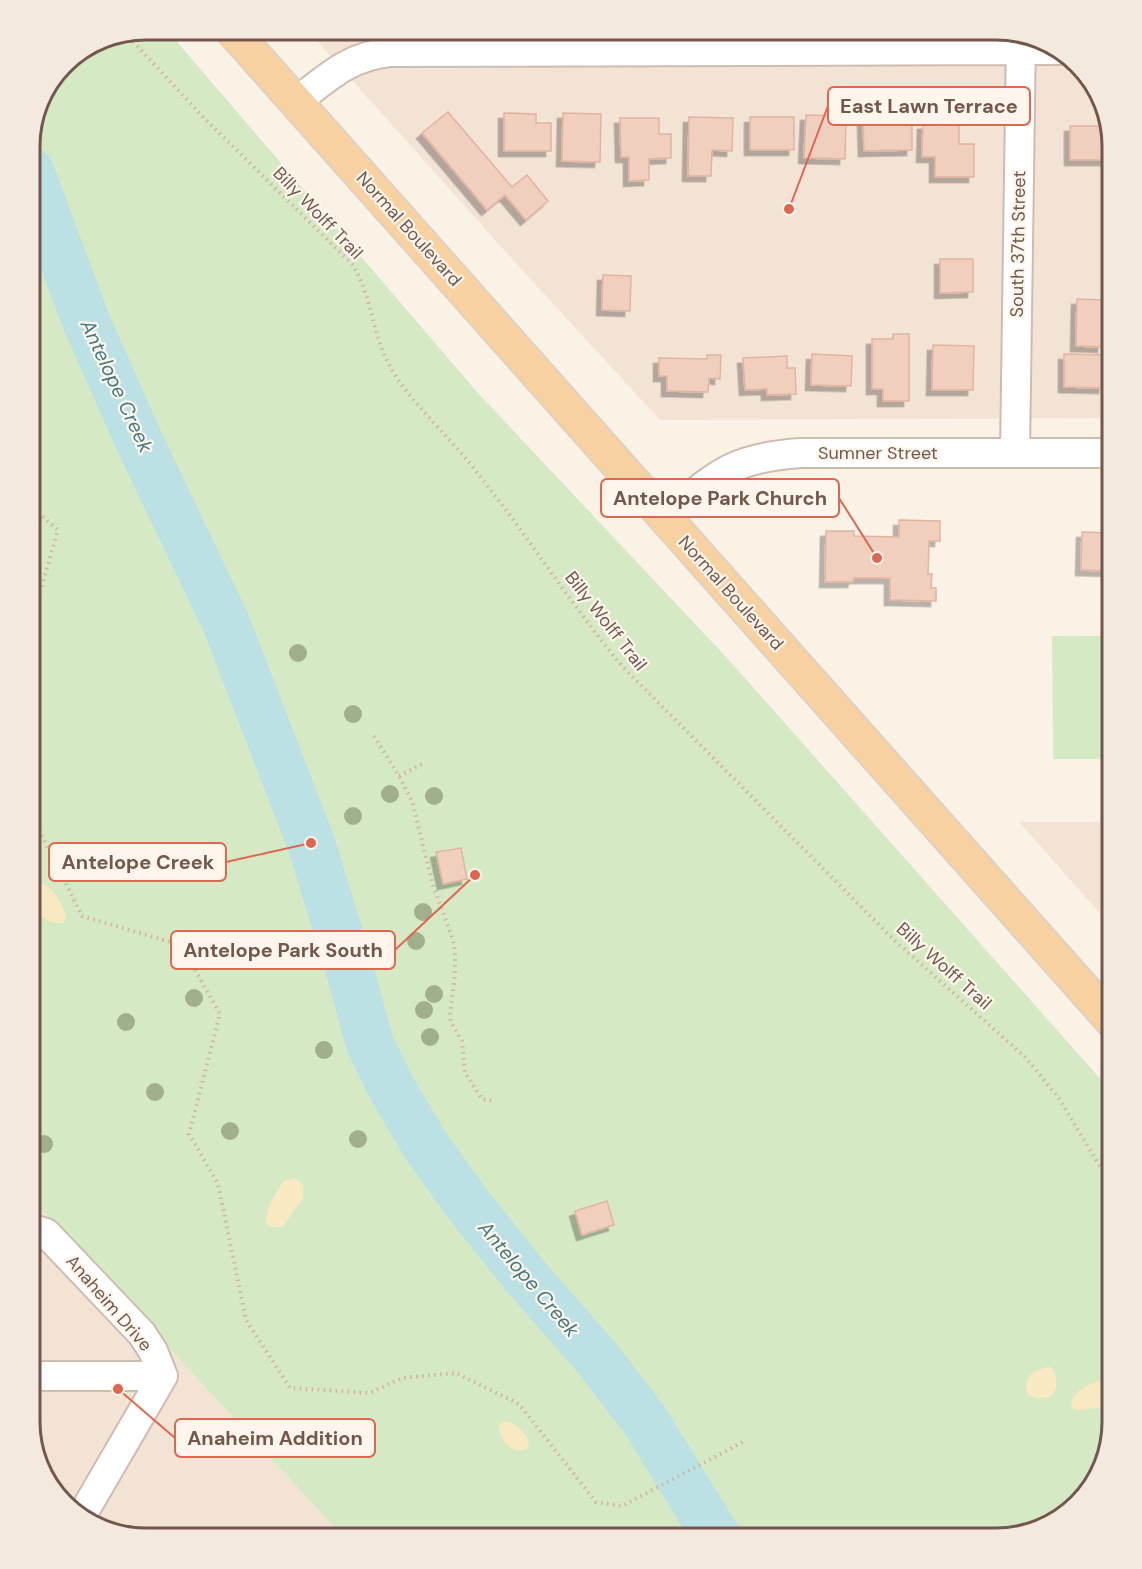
<svg xmlns="http://www.w3.org/2000/svg" width="1142" height="1569" viewBox="0 0 1142 1569" font-family="'DM Sans',sans-serif">
<defs>
<filter id="shadow"><feDropShadow dx="-5.5" dy="5.5" stdDeviation="0" flood-color="#0004"/></filter>
</defs>
<rect width="100%" height="100%" fill="#fbf2e6"/>
<!-- residential -->
<path fill="#f3e3d5" d="M307,30H1003L1054,46L1096,88L1112,147V418L660,420L522,270Z
M1019,822H1112V927Z
M30,1197L345,1539H139L88,1523L46,1481L30,1422Z"/>
<!-- green -->
<path fill="#d6e9c5" d="M147,30H167L477,392L728,659L1112,1092V1423L1096,1481L1054,1523L996,1539H345L30,1197V139L42,95L69,59Z
M1052,636H1112V759H1053Z"/>
<!-- sand -->
<path fill="#f9e9c2" d="M36,883C52,883 61,902 66,915L64,923C46,926 36,912 30,897L32,886Z
M295,1178L303,1185V1197L300,1203L283,1226C249,1235 276,1191 284,1181Z
M1048,1367L1052,1368C1063,1389 1052,1406 1029,1395C1020,1379 1033,1370 1048,1367Z
M1112,1379V1406L1079,1410L1073,1408L1071,1403C1075,1387 1098,1380 1112,1379Z
M505,1421C516,1423 525,1432 529,1442L527,1449L517,1451C506,1447 499,1436 499,1425Z"/>
<g fill="none" stroke-linecap="round" stroke-linejoin="round">
<!-- river -->
<path stroke="#bbe1e4" stroke-width="48" d="M30,171L86,321L140,443L226,623L311,843L347,960L370,1044L392,1089L426,1146L470,1207L526,1277L597,1358L644,1419L718,1539"/>
</g>
<!-- building -->
<path fill="#f0cfbf" stroke="#e2b4a0" stroke-width="1.5" filter="url(#shadow)" d="M448,112L512,187L527,175L548,201L526,220L505,195L487,210L422,133Z
M504,113L536,114V123H551V151H504Z
M563,113L601,114L600,162L562,161Z
M806,115L846,116L845,159L804,158Z
M689,117L733,118L732,151L712,150L711,176H688Z
M750,117H794V150H750Z
M620,118H659V134H671V158L649,159V180L629,181V157H621Z
M863,120H912V150L864,151Z
M923,124H959V144H974V177H935V157H922Z
M1070,126H1106L1110,140V160H1070Z
M940,259H973V292L940,293Z
M603,275L631,276L630,311L602,310Z
M1077,299L1103,300V347L1076,346Z
M893,334H909V401H883V389H872V339H893Z
M933,345L974,346L973,390H932Z
M812,354L852,356L851,386L811,385Z
M1064,354L1105,355L1104,388L1064,387Z
M707,355H721L720,379L709,378L708,392L667,391V376H659V358L707,359Z
M787,356V368H795L796,394L767,395V389L745,390L743,358Z
M899,520L940,521V541H929L928,574H932L931,588H936V601L890,600V578H854L853,582H825L826,531H854V536L899,537Z
M1082,532L1112,533V571L1081,570Z
M461,848L467,879L443,884L436,852Z
M607,1201L614,1225L582,1235L575,1211Z"/>
<g fill="none" stroke-linecap="round" stroke-linejoin="round">
<defs>
<path id="minor" d="M296,102C327,78 349,56 390,52L1058,50
M1015,453L1021,36
M665,518C716,475 730,458 800,453H1112
M30,1228L46,1233L142,1334L153,1351L163,1376
M30,1376H163
M81,1517L163,1376"/>
<path id="major" d="M232,30L1112,1021"/>
</defs>
<!-- minor casing -->
<use href="#minor" stroke="#cfbbb0" stroke-width="32"/>
<!-- major casing -->
<use href="#major" stroke="#d8d0cd" stroke-width="36"/>
<!-- path -->
<path stroke="#d5b2a2" stroke-width="4" stroke-dasharray="1.5 4.5" stroke-linecap="butt" d="M129,37L202,116L352,264C373,297 372,337 392,370C413,405 446,433 471,465C524,530 568,601 622,666L892,938L1025,1057L1058,1097L1112,1186
M30,627L58,530L30,506
M30,729L35,822L82,916L181,945L220,1014L189,1134L218,1184L246,1320L290,1388L370,1393L402,1378L456,1373L519,1404L596,1502L622,1506L743,1442
M374,736L399,776L412,801L433,885L453,940L455,951V975L450,1015L451,1022L462,1041L465,1073L482,1099L493,1101
M399,776L424,763"/>
<!-- minor -->
<use href="#minor" stroke="#fff" stroke-width="28"/>
<!-- major -->
<use href="#major" stroke="#f7d1a1" stroke-width="33"/>
</g>
<!-- trees -->
<g fill="#a1af8d">
<circle cx="298" cy="653" r="9"/>
<circle cx="353" cy="714" r="9"/>
<circle cx="390" cy="794" r="9"/>
<circle cx="434" cy="796" r="9"/>
<circle cx="353" cy="816" r="9"/>
<circle cx="423" cy="912" r="9"/>
<circle cx="416" cy="941" r="9"/>
<circle cx="434" cy="994" r="9"/>
<circle cx="194" cy="998" r="9"/>
<circle cx="424" cy="1010" r="9"/>
<circle cx="126" cy="1022" r="9"/>
<circle cx="430" cy="1037" r="9"/>
<circle cx="324" cy="1050" r="9"/>
<circle cx="155" cy="1092" r="9"/>
<circle cx="230" cy="1131" r="9"/>
<circle cx="358" cy="1139" r="9"/>
<circle cx="44" cy="1144" r="9"/>
</g>
<g text-anchor="middle" dominant-baseline="central" stroke-width="4.5" stroke-linejoin="round" paint-order="stroke">
<!-- street labels -->
<g font-size="18" fill="#74574c" stroke="#fef6ec">
<text transform="translate(318 213) rotate(46)">Billy Wolff Trail</text>
<text transform="translate(409 229) rotate(48)">Normal Boulevard</text>
<text transform="translate(1018 244) rotate(-89)">South 37th Street</text>
<text x="878" y="453">Sumner Street</text>
<text transform="translate(731 593) rotate(48)">Normal Boulevard</text>
<text transform="translate(606 621) rotate(52)">Billy Wolff Trail</text>
<text transform="translate(944 966) rotate(42)">Billy Wolff Trail</text>
<text transform="translate(109 1303) rotate(49)">Anaheim Drive</text>
</g>
<!-- water labels -->
<g font-size="20" font-style="italic" fill="#437a7f" stroke="#fef6ec">
<text transform="translate(117 386) rotate(65)">Antelope Creek</text>
<text transform="translate(529 1279) rotate(50)">Antelope Creek</text>
</g>
</g>
<!-- crop -->
<path d="M0 0H1142V1569H0ZM146 40H996A106 106 0 0 1 1102 146V1422A106 106 0 0 1 996 1528H146A106 106 0 0 1 40 1422V146A106 106 0 0 1 146 40Z" fill="#f3e9df" fill-rule="evenodd"/>
<path fill="none" stroke="#74574c" stroke-width="3" d="M146 40H996A106 106 0 0 1 1102 146V1422A106 106 0 0 1 996 1528H146A106 106 0 0 1 40 1422V146A106 106 0 0 1 146 40Z"/>
<!-- callouts -->
<path fill="none" stroke="#e06650" stroke-width="2" d="M789 209L828 106M877 558L839 498M311 843L226 862M475 875L395 950M118 1389L175 1438"/>
<g fill="#e06650" stroke="#fef6ec" stroke-width="2">
<circle cx="789" cy="209" r="6"/>
<circle cx="877" cy="558" r="6"/>
<circle cx="311" cy="843" r="6"/>
<circle cx="475" cy="875" r="6"/>
<circle cx="118" cy="1389" r="6"/>
</g>
<g fill="#fef6ec" stroke="#e06650" stroke-width="2">
<rect x="828" y="87" width="202" height="38" rx="6"/>
<rect x="601" y="479" width="238" height="38" rx="6"/>
<rect x="49" y="843" width="177" height="38" rx="6"/>
<rect x="171" y="931" width="224" height="38" rx="6"/>
<rect x="175" y="1419" width="200" height="38" rx="6"/>
</g>
<g font-size="20" text-anchor="middle" font-weight="bold" fill="#74574c">
<text x="929" y="113">East Lawn Terrace</text>
<text x="720" y="505">Antelope Park Church</text>
<text x="138" y="869">Antelope Creek</text>
<text x="283" y="957">Antelope Park South</text>
<text x="275" y="1445">Anaheim Addition</text>
</g>
</svg>
